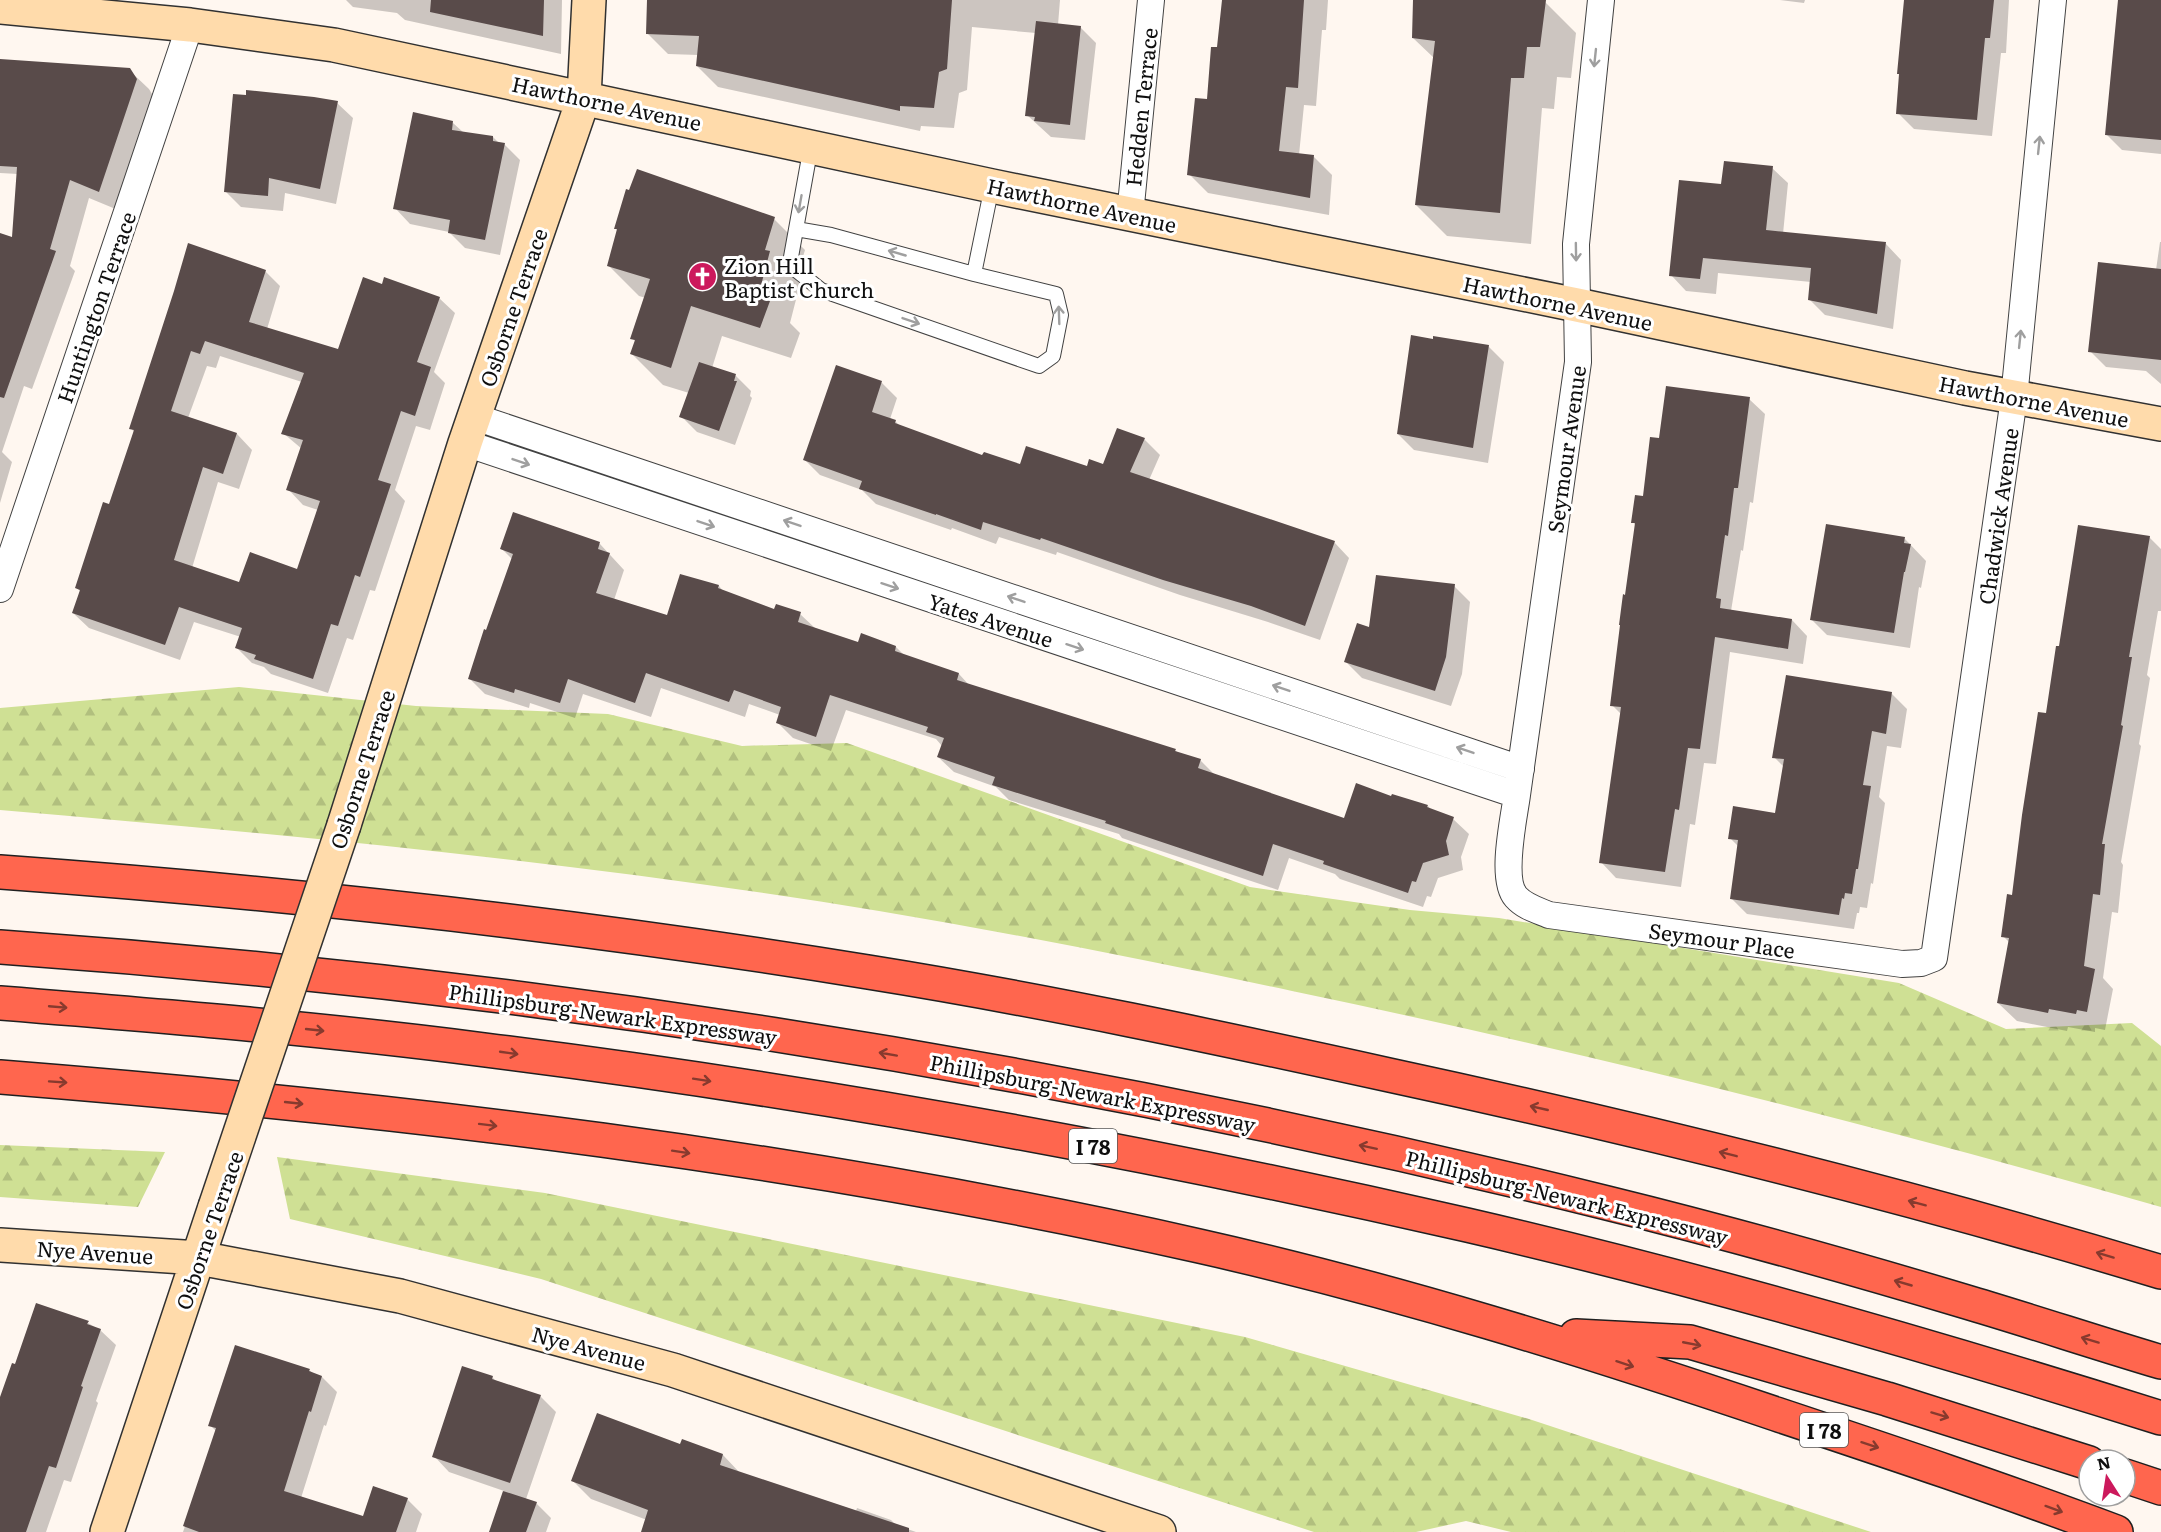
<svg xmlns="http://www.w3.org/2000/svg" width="2161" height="1532" viewBox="0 0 2161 1532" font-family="Literata,serif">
<defs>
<pattern id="forest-firs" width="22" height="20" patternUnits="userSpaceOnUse" patternTransform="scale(1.5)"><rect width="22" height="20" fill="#cfe094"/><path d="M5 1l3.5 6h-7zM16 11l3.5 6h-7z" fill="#b1bf7e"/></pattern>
</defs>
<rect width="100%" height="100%" fill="#fff7f0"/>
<!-- forest -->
<path fill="url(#forest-firs)" d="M239,687L416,706L608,714L742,746L847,743L1250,887L1410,910L1499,918L1899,983L2006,1029L2132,1023L2161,1046V1207C1874,1125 1584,1052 1292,991C1155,962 1017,934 879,911C587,863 294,835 0,810V708Z
M0,1145L165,1152L138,1207L0,1197Z
M277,1157L545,1193L1245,1337L1529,1419L1871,1532H1511L1466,1521L1416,1532H1314L541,1279L290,1219Z"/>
<!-- shadow -->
<path fill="#0003" fill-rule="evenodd" d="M346,0H562L561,54L405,20L397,13L353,7Z
M649,0H1060L1058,25L1080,27L1096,43L1085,140L1051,137L1027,115L1036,33L972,27L967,90L959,93L954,128L921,126L920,131L718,87L697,66L698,55L668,54L647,33Z
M1223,0H1328L1326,30H1322L1316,106L1304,105L1299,155L1314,157L1332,175L1329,215L1208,193L1189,174L1208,101L1219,49Z
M1415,0H1520L1545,2L1576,33L1571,78L1557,77L1554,109L1542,108L1531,244L1447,236L1416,205L1434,58L1413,38Z
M1780,0H1805L1804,3Z
M1906,0H2009L2006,53H2001L1992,136L1914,129L1898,113Z
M2119,0H2161V154L2122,150L2106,134Z
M0,60L129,70L149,89L155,99L118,210L89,198L70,266L75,271L32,389L24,386L2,452L12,462L0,503V235L13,239L18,174L0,173Z
M337,103L353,118L336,204L285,193L283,211L241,207L225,191Z
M453,123L464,133L493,137L499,143L504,144L520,160L500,255L465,248L449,232L410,224L395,208Z
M1772,168L1788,183L1783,234L1886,244L1901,260L1893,329L1825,315L1810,300L1811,282L1718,273L1716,294L1686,291L1671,275L1723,186Z
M774,219L805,250L796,280L800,284L790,323L800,333L791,358L722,336L712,368L736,376L751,391L750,396L752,398L735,445L697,432L681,416L689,393L663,385L632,354L636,342L632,338L646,298L639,296L608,265L618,231L615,228Z
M2160,242H2161V384L2146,371L2106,367L2090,351L2156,270Z
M265,271L280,286L267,329L339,351L383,285L439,298L455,313L434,372L445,383L430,430L416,426L395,490L405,501L375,591L370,590L353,640L347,638L328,693L271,674L264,667L252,663L237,648L241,637L194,622L180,660L89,628L73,613L81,592L76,587L110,506L134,432L131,428L176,291ZM220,356L302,382L283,433L302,449L288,489L303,505L318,510L298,571L240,584L192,568L218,482L239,489L252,450L237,434L188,418L207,366L216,368Z
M1434,341L1488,346L1504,362L1488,463L1414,450L1398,434Z
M837,367L882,383L897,398L890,419L895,421L901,427L983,457L1021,466L1088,468L1104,466L1144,439L1160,455L1149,480L1334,542L1349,558L1320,640L1268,622L1180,595L1057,552L1056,555L999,537L996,544L952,528L951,530L876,504L862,490L820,475L805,460Z
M1749,399L1765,414L1753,503L1750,502L1743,551L1741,550L1731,611L1792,620L1807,636L1803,664L1730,652L1716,764L1704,763L1695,825L1690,824L1681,887L1616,878L1601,862L1621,714L1612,705L1636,526L1633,522L1644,498L1660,440Z
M514,514L600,544L624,570L614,600L668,617L681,576L719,586L724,592L775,611L800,614L816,629L859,644L896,647L904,655L959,674L970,686L1175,750L1178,753L1200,760L1215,775L1345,819L1392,798L1393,795L1428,806L1432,811L1453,819L1469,834L1461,857L1463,870L1438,878L1431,897L1427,896L1423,907L1340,879L1335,874L1289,858L1278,890L1122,838L1119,834L1009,800L996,787L954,772L938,757L942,746L936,739L846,710L831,751L793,738L778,723L780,715L749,704L745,717L661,688L651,717L583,694L575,718L530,703L529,708L485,694L470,679L512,559L502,549Z
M2149,537L2161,549V611H2158L2147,675L2150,678L2139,744L2141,746L2121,862L2123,865L2118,913L2112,912L2103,978L2113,989L2105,1030L2095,1028V1032L2068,1027L2067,1031L2017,1021L1998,1003L2010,943L2003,936L2013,897L2060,648Z
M1905,539L1926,561L1921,588L1919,587L1910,648L1827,635L1811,619Z
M1454,586L1470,602L1462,674L1451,706L1362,678L1346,662L1371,629Z
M1892,694L1907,709L1901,748L1887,746L1879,797L1885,803L1873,884L1871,883L1867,908L1860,907L1859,913H1857L1854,929L1747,914L1732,899L1739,847L1730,838L1776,815L1784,767L1774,757Z
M37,1305L88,1323L100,1330L116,1345L96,1401L98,1403L71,1482L64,1480L46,1532H0V1402L16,1366Z
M309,1370L314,1374L322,1377L337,1392L326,1426L324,1425L301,1498L364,1518L407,1499L422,1514L416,1532H183L217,1432L210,1425Z
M492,1377L497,1382L540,1396L556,1412L526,1499L536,1503L551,1518L546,1532H491L504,1491L449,1472L434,1456Z
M681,1445L723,1455L740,1473L856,1511L857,1508L891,1520L896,1525L916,1532H642L647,1520L591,1499L573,1481Z"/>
<!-- building -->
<path fill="#594b4a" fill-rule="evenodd" d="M431,0H544L543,36L430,12Z
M647,0H952L947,69L939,72L934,108L900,106V111L696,66L699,36L646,34Z
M1222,0H1304L1298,88L1286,87L1279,151L1314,155L1310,198L1187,175L1195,98L1207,99L1211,47H1217Z
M1413,0H1546L1540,47H1527L1524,78H1511L1500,213L1415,205L1435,41L1412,38Z
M1904,0H1994L1990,38H1985L1977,120L1896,114L1899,74H1897Z
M2118,0H2161V140L2105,135Z
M1036,21L1081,26L1070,125L1034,121L1035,117L1025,116Z
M0,59L130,68L137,79L99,192L70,180L50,249L56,251L4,398L0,397V233L12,237L17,167L0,166Z
M246,90L314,97L338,101L320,189L269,178L268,196L224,192L233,94L246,95Z
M413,112L453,121L452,130L493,136V141L505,143L485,240L448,233L450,220L393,209Z
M1724,161L1773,166L1766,230L1886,242L1877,314L1808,300L1811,268L1703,258L1700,279L1669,276L1679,180L1721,184Z
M637,169L775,217L765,250L770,251L758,297L770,301L760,328L691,306L671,368L630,354L635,340L630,339L650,279L607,266L617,229H614L626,189L629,190Z
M188,243L266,270L249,322L338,349L363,277L382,284L384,277L440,297L417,362L431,367L415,416L401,411L378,480L391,484L360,577L355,575L338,626L331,624L313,679L254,659L256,655L235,648L242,628L179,607L165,645L72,613L80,590L75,588L103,502L109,504L134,430L129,429L174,291ZM205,341L304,373L281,434L303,440L286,490L320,501L297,569L250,552L239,582L174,560L203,467L223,474L237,433L171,411L191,351L200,354Z
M2098,262L2161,269V360L2088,352Z
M1411,335L1433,339V336L1489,345L1473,448L1397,434Z
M699,362L736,374L734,381H737L719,431L679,417Z
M836,365L882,381L872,412L896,420L895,423L982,455L984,452L1020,464L1026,446L1087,466L1089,459L1103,464L1117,428L1145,438L1130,472L1335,541L1305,626L1251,606L1163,580L1041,538L1040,540L983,522L981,530L936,514V515L859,489L862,481L803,460Z
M1666,386L1750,397L1738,488H1734L1728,536L1725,535L1716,598L1721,599L1720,608L1792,619L1788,649L1715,637L1700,749L1688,748L1679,810L1675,809L1665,872L1599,863L1621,707L1610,706L1620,625H1619L1623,594L1625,595L1635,523H1631L1635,495L1643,496L1650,437L1659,438Z
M513,512L600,542L598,549L610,553L596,593L667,615L680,574L719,585L718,588L774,609L776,604L801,612L798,622L858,642L861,633L896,646L895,651L959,673L957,680L1176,749L1175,751L1201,759L1198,768L1344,818L1356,783L1391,796L1392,794L1428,805L1427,807L1454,817L1446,841L1449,855L1423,863L1416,882L1412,881L1408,893L1323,864L1324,861L1273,844L1263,876L1105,823L1106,821L992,785L995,777L937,757L944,738L926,732L928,727L830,695L816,737L776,723L781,707L734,690L729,702L646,673L635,703L568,679L560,703L515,689L514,693L468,679L484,629L486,630L513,554L500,549Z
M1826,524L1905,537L1904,543L1911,544L1905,572H1904L1894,633L1810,620Z
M2078,525L2150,536L2129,657H2132L2121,725L2123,726L2102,844H2105L2100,895L2093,894L2084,966L2095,969L2087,1012L2077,1010L2076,1014L2049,1009L2048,1013L1997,1003L2009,938L2001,937L2007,894L2012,895L2022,815L2038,712L2046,713L2056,646H2059Z
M1376,575L1455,584L1446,657L1435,691L1344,662L1357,623L1369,627Z
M1786,675L1892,692L1886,734L1872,731L1863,785L1871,786L1858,869H1856L1852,894L1845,893L1844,899L1842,898L1839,915L1730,899L1738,840L1728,839L1733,806L1775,813L1784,759L1772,758Z
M36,1303L89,1321L87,1324L101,1329L81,1386L83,1387L56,1468L49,1466L26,1532H0V1397L12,1363L15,1364Z
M235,1345L310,1369L309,1371L322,1376L311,1412L309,1411L284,1491L363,1516L373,1486L408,1498L396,1532H199L183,1526L216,1428L208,1426Z
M462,1366L493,1376L492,1379L541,1395L510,1483L432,1457Z
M597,1413L680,1444L682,1439L723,1454L720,1465L909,1528V1532H641L648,1510L571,1481Z
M503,1491L537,1502L526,1532H489Z"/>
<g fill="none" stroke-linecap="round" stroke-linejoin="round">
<defs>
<path id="lane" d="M811,146L791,257L796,270L821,290L1039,366L1053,356L1061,315L1056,294L974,274L992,186
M796,229L831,235L974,274"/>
<path id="street" d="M1601,0L1576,244L1578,362L1517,795C1514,818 1500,879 1516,897C1525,907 1537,910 1549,915L1902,964L1921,963L1934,958L2014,398L2053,0
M1130,215L1151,0
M475,417L1521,769
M465,443L1517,795
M0,589L190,25"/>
<path id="secondary" d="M0,7L190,25L334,45L992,186L1577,305L1965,388L2161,424
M344,825L465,443L584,97L589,0
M0,1245L199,1258L400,1296L673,1370L1159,1532
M107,1532L215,1207"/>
<path id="highway" d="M0,872C291,893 581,925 868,972C1043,1000 1216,1037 1389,1075C1649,1131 1907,1195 2161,1272
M0,947C542,985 1080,1072 1607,1203C1729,1233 1850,1267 1970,1303C2034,1322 2097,1343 2161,1362
M0,1003C162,1016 324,1029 485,1050C815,1091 1143,1151 1467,1225C1701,1279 1932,1346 2161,1418
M0,1077C403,1109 805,1157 1199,1246C1395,1290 1586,1350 1776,1414C1890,1452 2004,1490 2116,1532
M1576,1336L1690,1342L1887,1399L2089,1463
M2125,1476L2161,1488"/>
</defs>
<!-- lane casing -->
<use href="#lane" stroke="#424242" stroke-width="16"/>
<!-- street casing -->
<use href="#street" stroke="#424242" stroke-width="28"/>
<!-- secondary casing -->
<use href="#secondary" stroke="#313131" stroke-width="36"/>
<!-- highway casing -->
<use href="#highway" stroke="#202020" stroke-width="36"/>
<!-- lane -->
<use href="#lane" stroke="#fff" stroke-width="14"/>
<!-- street -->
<use href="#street" stroke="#fff" stroke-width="26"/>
<!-- secondary -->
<use href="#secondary" stroke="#ffdbab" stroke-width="33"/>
<!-- highway -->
<use href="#highway" stroke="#ff664e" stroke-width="33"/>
<defs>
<path id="secondary-bridge" d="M215,1207L344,825"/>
</defs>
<!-- secondary-bridge casing -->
<use href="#secondary-bridge" stroke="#313131" stroke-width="36" stroke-linecap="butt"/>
<!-- secondary-bridge -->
<use href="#secondary-bridge" stroke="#ffdbab" stroke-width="33"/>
</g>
<!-- one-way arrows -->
<defs><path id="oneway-shaft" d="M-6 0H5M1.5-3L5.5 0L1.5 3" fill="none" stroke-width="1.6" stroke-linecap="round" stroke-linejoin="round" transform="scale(1.5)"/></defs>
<g stroke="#9f9f9f">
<use href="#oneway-shaft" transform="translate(1595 58) rotate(96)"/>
<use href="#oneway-shaft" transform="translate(2039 145) rotate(-84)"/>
<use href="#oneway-shaft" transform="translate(800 204) rotate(100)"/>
<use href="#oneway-shaft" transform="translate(1576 252) rotate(89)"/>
<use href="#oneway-shaft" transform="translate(897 253) rotate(-164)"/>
<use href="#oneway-shaft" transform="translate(1059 315) rotate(-92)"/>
<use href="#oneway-shaft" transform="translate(911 321) rotate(19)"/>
<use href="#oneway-shaft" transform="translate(2020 339) rotate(-84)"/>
<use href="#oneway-shaft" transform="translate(521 462) rotate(19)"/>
<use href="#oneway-shaft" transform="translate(792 523) rotate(-161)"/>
<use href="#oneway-shaft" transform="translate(706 524) rotate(19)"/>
<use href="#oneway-shaft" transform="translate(890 586) rotate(18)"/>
<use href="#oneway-shaft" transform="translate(1016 599) rotate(-161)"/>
<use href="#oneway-shaft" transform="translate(1075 647) rotate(18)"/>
<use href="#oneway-shaft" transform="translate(1281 688) rotate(-161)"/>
<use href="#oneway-shaft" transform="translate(1465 750) rotate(-161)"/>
</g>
<g stroke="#873a2e">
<use href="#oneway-shaft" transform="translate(58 1007) rotate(5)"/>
<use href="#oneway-shaft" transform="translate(315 1030) rotate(6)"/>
<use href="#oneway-shaft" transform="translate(509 1053) rotate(8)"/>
<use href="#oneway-shaft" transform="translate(888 1054) rotate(-170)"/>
<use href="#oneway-shaft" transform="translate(702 1080) rotate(9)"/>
<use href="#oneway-shaft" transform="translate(58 1082) rotate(4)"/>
<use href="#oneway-shaft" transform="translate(294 1103) rotate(6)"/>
<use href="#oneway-shaft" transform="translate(1539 1108) rotate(-167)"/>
<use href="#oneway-shaft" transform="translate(488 1125) rotate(7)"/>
<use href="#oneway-shaft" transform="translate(1368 1147) rotate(-168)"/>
<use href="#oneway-shaft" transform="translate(681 1152) rotate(9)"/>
<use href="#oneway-shaft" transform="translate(1728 1154) rotate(-166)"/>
<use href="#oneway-shaft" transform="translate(1917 1203) rotate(-165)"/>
<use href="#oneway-shaft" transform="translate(2105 1255) rotate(-163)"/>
<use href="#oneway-shaft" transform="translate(1903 1283) rotate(-164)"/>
<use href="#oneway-shaft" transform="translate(2090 1340) rotate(-163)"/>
<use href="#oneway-shaft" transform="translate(1692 1344) rotate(11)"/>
<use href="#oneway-shaft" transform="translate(1625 1364) rotate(18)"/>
<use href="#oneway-shaft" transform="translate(1940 1415) rotate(17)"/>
<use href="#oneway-shaft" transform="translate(1870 1445) rotate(18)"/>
<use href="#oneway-shaft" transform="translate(2054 1509) rotate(20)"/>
</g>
<!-- icons -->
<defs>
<symbol id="church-disc" viewBox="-11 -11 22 22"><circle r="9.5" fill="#cc195c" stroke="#fff"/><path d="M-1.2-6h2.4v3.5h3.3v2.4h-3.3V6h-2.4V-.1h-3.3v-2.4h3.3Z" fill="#fff"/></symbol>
</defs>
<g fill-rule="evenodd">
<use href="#church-disc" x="686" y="260" width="33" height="33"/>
</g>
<g text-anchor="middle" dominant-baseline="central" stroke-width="6" stroke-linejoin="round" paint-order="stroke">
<!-- shield labels -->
<g fill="#fff" stroke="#575757" stroke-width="1.5">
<rect x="1069" y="1129" width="48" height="34" rx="4.5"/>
<rect x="1800" y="1413" width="48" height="34" rx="4.5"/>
</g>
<g font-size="20" font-weight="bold" fill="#0f0f0f">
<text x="1093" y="1146">I 78</text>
<text x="1824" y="1430">I 78</text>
</g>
<!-- street labels -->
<g font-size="21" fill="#0f0f0f" stroke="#fff">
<text transform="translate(607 102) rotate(12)">Hawthorne Avenue</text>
<text transform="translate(1140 107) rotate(-84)">Hedden Terrace</text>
<text transform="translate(1082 204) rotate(12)">Hawthorne Avenue</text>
<text transform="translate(1558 302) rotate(12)">Hawthorne Avenue</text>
<text transform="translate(95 307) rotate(-71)">Huntington Terrace</text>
<text transform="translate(512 307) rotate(-71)">Osborne Terrace</text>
<text transform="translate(2034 400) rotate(11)">Hawthorne Avenue</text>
<text transform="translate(1565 449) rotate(-82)">Seymour Avenue</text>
<text transform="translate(1997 516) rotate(-82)">Chadwick Avenue</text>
<text transform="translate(991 619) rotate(18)">Yates Avenue</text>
<text transform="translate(361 769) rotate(-72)">Osborne Terrace</text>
<text transform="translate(1722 939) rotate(8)">Seymour Place</text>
<text transform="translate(613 1013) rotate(8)">Phillipsburg-Newark Expressway</text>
<text transform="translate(1093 1092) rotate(11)">Phillipsburg-Newark Expressway</text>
<text transform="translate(1567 1196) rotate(14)">Phillipsburg-Newark Expressway</text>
<text transform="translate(208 1230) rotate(-71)">Osborne Terrace</text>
<text transform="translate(95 1251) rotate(4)">Nye Avenue</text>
<text transform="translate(589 1347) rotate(15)">Nye Avenue</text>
</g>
<!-- poi labels -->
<g font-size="21" fill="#0f0f0f" stroke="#fff" text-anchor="start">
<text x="724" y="264">Zion Hill<tspan x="724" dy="24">Baptist Church</tspan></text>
</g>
</g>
<!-- north arrow -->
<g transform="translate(2107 1478) rotate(348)"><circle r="28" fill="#ffffff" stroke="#9f9f9f" stroke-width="1.5"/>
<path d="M0-4.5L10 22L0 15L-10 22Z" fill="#cc195c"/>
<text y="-9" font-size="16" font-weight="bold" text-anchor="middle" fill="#0f0f0f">N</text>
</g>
</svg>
